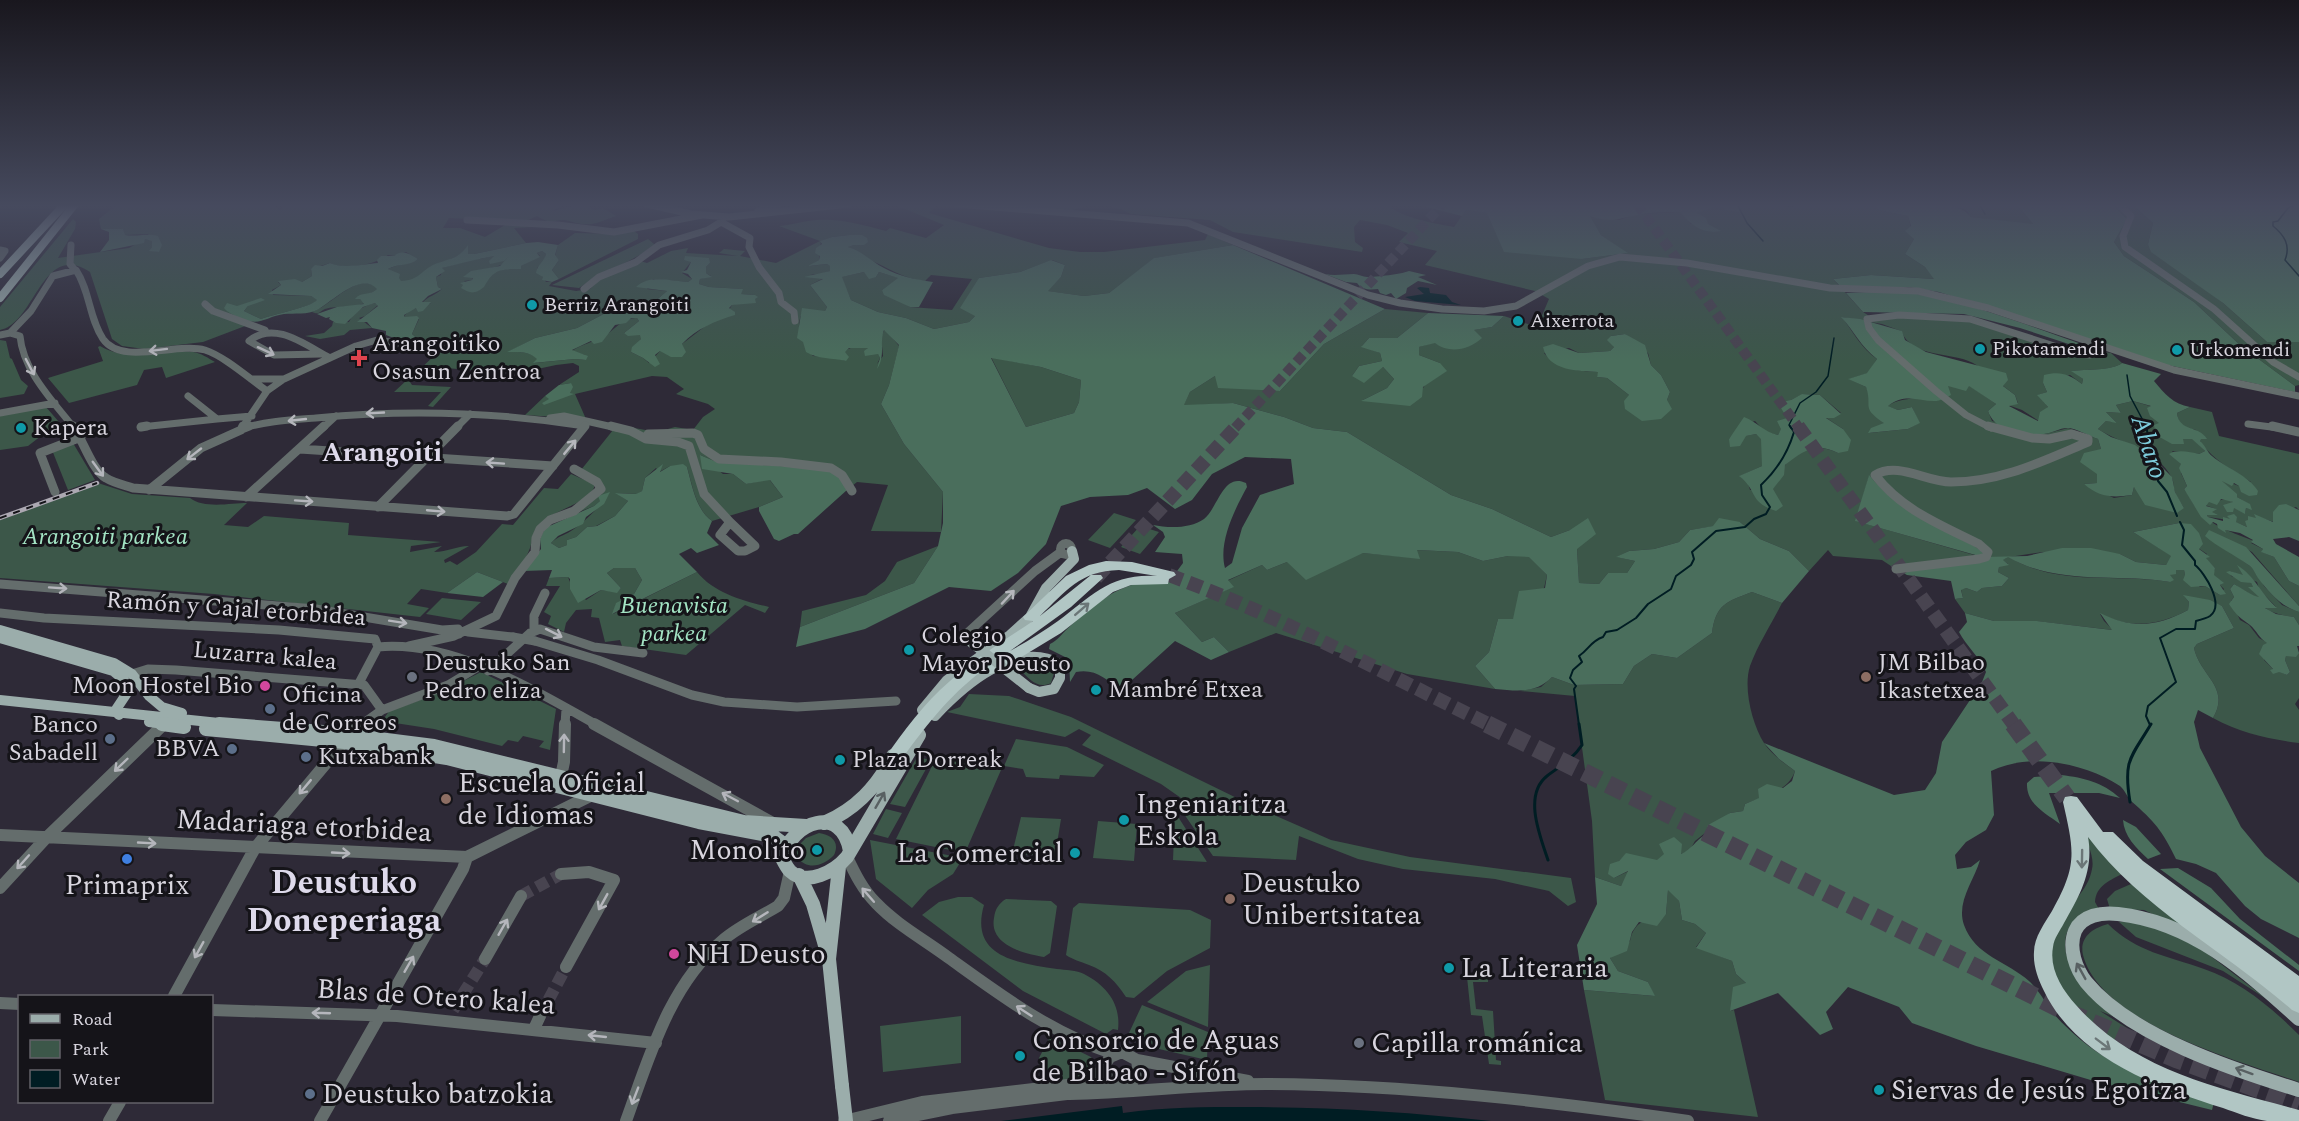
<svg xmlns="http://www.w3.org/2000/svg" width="2299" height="1121" viewBox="0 0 2299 1121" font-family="Spectral,serif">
<rect width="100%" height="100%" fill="#2e2a37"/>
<!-- green -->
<path fill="#3c5749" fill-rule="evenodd" d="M118,204H272L281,210L284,204H566L552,211L582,204L595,210L603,208L616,216C595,223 591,228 569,221C555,217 556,228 537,216L526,221L449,218L443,228H460L485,237L510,222L534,227L514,228L526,243L474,254H467L468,247L463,253L449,260L434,265L414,281L401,282L388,269C397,264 407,265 418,259L406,252L394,256L388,255C376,265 344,270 330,263L311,269L312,276L302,282H278L281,285L272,290L273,295L311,296L318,300C311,307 274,314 261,319L244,311L248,306H237L253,323L203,342L144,349L122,346L112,339L90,272C42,240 35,324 0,330V307L73,219L76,222L75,229L58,258L129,248L145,239L152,240V247L150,250L159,252L148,234L124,235L123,229H101L99,219Z
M893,204H1385C1406,219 1428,222 1454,227L1466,210L1487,213L1582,259L1627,253L1601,235L1589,215L1619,220L1637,214L1681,212L1691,224H1708L1696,213L1720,205L1740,212L1738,204H1778L1789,208L1800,204H1874L1879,210L1908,216L1914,239L1905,254L1925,267L1935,279L1871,275L1833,279L1863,312L1874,319L1882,317L1969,320L2080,358L2093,357L2098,351L2111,353L2122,363C2112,371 2087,369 2072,371L2083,379L2082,384L2070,375L2043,383L2047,392L2038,395L2048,407L2039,421L2022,410L2008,405L2018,403L2015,395C2001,385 1987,371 1973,363C1950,351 1913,359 1901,331L1882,324L1842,317C1853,332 1861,348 1877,359L1868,373L1849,379L1866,387L1885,424L1869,433L1908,429L1919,423L1912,407L1898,410L1887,406C1902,397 1920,397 1937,401L1948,386L1969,385L1996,404L1988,411L1992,421L2045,434L2068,428L2098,439L2101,449L2097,483L2084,484L2114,498L2132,495L2134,487L2184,508C2181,503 2177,497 2175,492C2173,487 2174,482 2172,478C2158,450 2121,444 2098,429L2106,421L2116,422L2106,412L2121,413L2116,405L2133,401L2153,407L2160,424L2183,443L2182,439L2192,438L2205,451L2199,454L2172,451L2181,464V473L2187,486L2184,489C2189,495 2192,503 2197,509C2210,526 2234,533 2254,541L2251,543L2263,549L2262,552L2274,557L2289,581L2299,586V606L2252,552L2239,545L2225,548L2257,571L2264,586L2282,605L2299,612V625L2294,617C2282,615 2273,614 2264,607H2276L2259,589L2257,582L2230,571L2231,576L2251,583L2260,598L2254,597L2234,584L2230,589L2234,597L2231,601L2240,620L2249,625L2259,638L2268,643L2264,660L2273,669L2287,675L2290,672L2285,660L2286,655L2299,653V698L2295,704L2299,710V743C2268,739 2241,733 2213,718C2231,687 2200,676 2194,648L2197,644L2234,628L2222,606L2184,596L2189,602L2188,610C2157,626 2132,629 2100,614L2104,621L2113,630L2036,621H1994L1965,613L1955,599L1963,598L1961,589L1966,588L1977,592L1982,588L2002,586L2009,578L1998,572L1999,566L2008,564L2002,560L2006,558L1981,557L1891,566L1882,560L1833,556L1828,550L1809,571L1789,551L1760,539L1740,522L1690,530L1679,542L1654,549L1629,551L1617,557L1635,561L1627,573H1608L1599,584L1579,583L1577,549L1570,530L1551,537L1492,509L1451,495L1347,432L1313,428L1284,417L1233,403L1183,406L1190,392L1215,376L1280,391L1324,344L1385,309L1428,313L1397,338H1369L1362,346L1380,353L1382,361L1359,366L1352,376L1383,367L1394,379L1387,388L1363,400L1423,388L1440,363L1419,355V347L1473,330L1492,327L1504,316L1537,327L1549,299L1535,291L1425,265L1437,251L1399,242L1408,233L1387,225L1360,220L1354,227L1355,242L1363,248L1362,252L1233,232L1210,220L1131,214C1113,204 1092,202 1073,210L1011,205L1004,210L935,206L929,213L1049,248L1080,252H1104L1205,240L1208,234L1233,245L1155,258L1109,293L1084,296L1047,291L1061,277L1065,265L1052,260L1020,272L979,278L976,315L969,322L934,329L906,318L878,312L851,300L841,277L864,272L876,277L879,272L899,278L882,290L910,307L952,310L972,279L931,275L925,281C903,279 887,267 868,259C860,255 856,250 847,247L854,245L849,235L832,237L821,241L819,260L810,266L827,264L831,266L830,271L818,275L810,274L824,278L810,285L827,307L825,311L802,313C794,331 803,342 813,356L831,357L846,361L844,352C854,343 868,347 878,353L880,358L877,364L883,356L881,337L885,329L899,346L889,385L881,404L904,444L943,492L941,532L871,531L888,485L857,482L847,490L717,462L700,455L723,474H733L746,484L769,479L783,497L759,507L712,521C696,510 692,484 687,467L670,466L659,472L656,468L645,478L642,491L637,494L616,493L628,501L615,516L596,526L587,527L576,537L567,540V545L559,548L551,543C558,536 563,536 571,531C583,524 601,505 609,494L594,506L553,522L604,488L581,470L617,425L657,432L675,427L693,430L703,417L715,409L708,404L676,394L684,389L667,377L652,376L575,394L586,419L525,415L545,396L551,399L542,403L570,393L571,383L559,385L579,372V366L573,363L556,365L519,373L429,367L419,370L435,355L437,346L419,343L420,341L412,334L419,319L403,317L410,310L431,303H422C428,296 436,295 442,289L438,287L436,277L441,275L442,268L480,257V259L492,256L505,259L509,257C502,272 477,266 464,277H473L472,280L464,281L478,291L495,272L504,269H521V266L540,256L537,253L542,251L546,254L544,262L537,268L546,282H552L549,286L576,291L590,289L597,281L637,260L647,263L671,251L688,248L686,253L738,256L719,253L724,249L745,251L740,256L776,263L820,241L779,226C792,225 803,221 816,220C841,218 863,225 886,231L890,228L926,238L944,225ZM691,262L710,263L706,267V273L711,276L700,279L699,284L709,287L742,289L740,294L755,295V299L732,305L724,318L712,321L682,344L660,351L649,363L643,358L631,352L641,339V335L624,333L639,321L637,318C623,317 615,330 604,336C594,342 582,344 572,351L585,355L586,360L575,359L534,363L538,359C529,351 519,352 508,352L535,338L577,328L615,308C635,312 653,305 667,291L647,289L653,279L688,282L692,279L682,273ZM1625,334L1648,353L1651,365L1661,375L1670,392L1667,400L1629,395L1607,378L1597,377L1599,372C1578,371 1558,370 1544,353L1569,348L1579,353L1610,351L1614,347L1611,336ZM1803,394L1820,395L1841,413L1825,417L1843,429L1838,453C1820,444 1799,447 1786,464C1779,473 1782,480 1772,489L1750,490L1748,483L1740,476L1762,466V439L1756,434L1729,439L1740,426L1755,421L1765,432L1778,435L1788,419L1791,400ZM1869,476C1898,511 1943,532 1981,557L1856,521ZM2179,523L2198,548L2207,554L2205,558L2215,568L2213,575L2223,583L2220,585L2224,589L2220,595L2205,586L2200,587L2185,575L2184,570H2176L2170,575V582C2117,573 2057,587 2009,557L2043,552L2120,554L2136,562L2166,565L2172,556L2133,532Z
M1946,204H2017L2034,225L1971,217L1966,210Z
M2112,204H2132L2153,223L2148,244L2223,303L2267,342H2299V385L2295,386L2241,346L2194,302L2124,256L2114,242L2127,219Z
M634,231L638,234V239L559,279L552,270L559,260L555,256L558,245L575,233L619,234Z
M648,239L654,244V246C630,263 603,271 579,288L552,285Z
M365,283L374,285L378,289L360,299L365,303C352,309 338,305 325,309C319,312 319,315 312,312C331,305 345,285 365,283Z
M375,303L378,305L365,316L359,318L372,328L350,330L344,335L320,339L305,336L324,333L332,326L333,322H349C353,312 365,305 375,303Z
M0,340L6,341L10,358L12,359L21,380L28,386L24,394L0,398Z
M100,346C130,364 161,347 193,352C201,353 208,358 215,362L166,378L162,367L144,370L137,385L69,403L48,378L103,361L98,347Z
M991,357L1041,367L1081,380L1079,402L1074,413L1026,427Z
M408,379L412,385L451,387L433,407L428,406L441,392H394Z
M46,407L59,422L28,446L0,450V415Z
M2190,407L2212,412L2219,436L2299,454V510L2296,507L2274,516V522L2259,517L2248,521L2247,527C2233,520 2223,519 2208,517L2207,515H2213L2210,511L2216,509L2205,505L2209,501L2214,503C2221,499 2227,498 2234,503L2233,507L2245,513L2246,508L2251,509L2249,504L2237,497L2220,479L2239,486L2251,482C2233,471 2214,460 2201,443C2200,441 2198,433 2196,430C2185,428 2178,425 2177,413Z
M73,443L95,480L68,490L52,450Z
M571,474L594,484V488C584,506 554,509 540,524C530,534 534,541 528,553C523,564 515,574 508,584L477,572L447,593L421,589L407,604L429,608L420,617L214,594L0,578V520L98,483L132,494L190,498C204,509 231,503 247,503L224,525L248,527L264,516L349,523L348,535L441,542L411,546L410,552L442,546L434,552C448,552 456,546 469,546L444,560L445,563L450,561L457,565L476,552L502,524L513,525L544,488L558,489Z
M1114,513L1136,520L1110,548L1088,540Z
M1140,526L1159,532L1140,554L1121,547Z
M938,546L914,583L800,627L802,611L866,595L885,581L897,562Z
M1416,550L1458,552L1483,561L1508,556H1529L1547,575L1544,588L1513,619H1498L1489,652L1475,666L1495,689L1407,674L1276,633L1229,652L1214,637L1202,642L1175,613L1233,587L1227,581L1262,565L1267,570L1287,562L1363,553L1419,558Z
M614,568H635L642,580L634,594L616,604L613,614L697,572C714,593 743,601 769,607L765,613L745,605L686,655L622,646L620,640L605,642L599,618L591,617L592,609L576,610L566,623L564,632L548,624L551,616L544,612L560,586H546L549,578L568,577L570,582L586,600L601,590L617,592L621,588L607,573Z
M1752,592L1782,603C1772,623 1758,644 1750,666C1743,688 1752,724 1764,743C1772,755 1784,763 1795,771C1788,792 1764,796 1745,804L1743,811L1730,813L1695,841L1690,850L1681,854H1665L1657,861L1626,854L1619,861L1614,878L1629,871L1621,886L1595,877L1592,821L1575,696L1520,691L1541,687L1552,677L1574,685L1623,684L1634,666L1652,654L1677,658L1712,633C1716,604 1726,602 1752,592Z
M442,598L481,602L461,620L426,614Z
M1046,663L1052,665L1054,673L1051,683C1037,690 1029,678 1019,669Z
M481,672L556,709L550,750L539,747L544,741L523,736L518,742L508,740L502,746L434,729L382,721L390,710C422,701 451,688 481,672Z
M969,694L1009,696L1071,717L1247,803L1331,840L1410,857L1571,878L1576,902L1568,906L1549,891L1495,879L1403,869L1358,859L1299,836L1296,860L1213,856L1184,814L1181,798L1161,784L1082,745L1091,735L1079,729L1065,737L947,712L960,707Z
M1016,739L1067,747L1104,765L1094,777L1060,775L1059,779L1026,777L1023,769L1004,766Z
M917,757L931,760L905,807L890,804Z
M936,758L1001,770L965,853L896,839Z
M886,809L902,813L888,838L873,834Z
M1175,812L1207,862L1173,860Z
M1021,817L1061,819L1055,856L1012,854Z
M1098,821L1137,824L1134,861L1093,858Z
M2083,829L2124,873C2111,880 2096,885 2095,902L2100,911C2075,920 2062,924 2066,954L2127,1022L2100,1011L2127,1028L2122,1045C2080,1017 2033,980 2059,924C2068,904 2088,892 2092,869C2095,857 2086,841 2083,829Z
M819,833C832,835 840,842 834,855C824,866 807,871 797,857V847L806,838Z
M870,840L963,858L953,874L928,890L912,908L876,879Z
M2131,884L2211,942L2144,910L2110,909L2107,899L2115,891Z
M1668,889L1679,901L1682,920L1695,924L1706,933L1696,947L1732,961L1736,974L1747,984L1730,1011L1734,1010L1758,1117L1605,1100L1584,990L1654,996L1648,982L1618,971L1610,958L1630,941C1634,920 1648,919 1666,914Z
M958,897H972L984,905C969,957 1017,963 1057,969C1065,970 1077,970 1084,974C1107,986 1121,1004 1118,1030L1113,1029L1106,1034L1023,991L922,915L939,902Z
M1006,899L1051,901L1057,906L1050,953L1044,957C1024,954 989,945 994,918C995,909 999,903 1006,899Z
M1079,903L1190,910L1211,920L1210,948L1167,971L1134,998L1126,997C1116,982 1106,971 1089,965C1080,961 1073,960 1066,955L1073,908Z
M2128,921L2172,933L2204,951L2268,1000L2223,971L2136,937L2119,922Z
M2108,924C2138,953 2166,955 2204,969C2240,981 2272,1008 2299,1035V1082C2239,1061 2100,1023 2083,955C2079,937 2093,928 2108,924Z
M1210,965L1208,1027L1147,1002L1186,971Z
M1467,977H1488V982H1473L1476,1009L1493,1011L1496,1060L1501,1061V1065L1489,1064L1482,1016L1471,1015Z
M1142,1005L1208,1032L1207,1060L1137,1044L1136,1039L1129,1033Z
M961,1016V1063L883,1072L880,1026Z
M1050,1037L1091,1057C1107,1084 1055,1081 1040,1081L1039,1058Z"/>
<!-- forest -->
<path fill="#4a6e5c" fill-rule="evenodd" d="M1415,204H1738L1740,212L1725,210L1720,205L1697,213L1706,218L1708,224L1721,231C1702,234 1692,226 1680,212C1666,212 1651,212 1637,215C1618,219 1610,223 1590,216L1601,235L1628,253L1582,259L1504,252L1487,213L1466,210L1462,216Z
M1874,204C1898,204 1956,197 1971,217L2033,224L2017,204H2112L2127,219L2114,242L2124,256L2194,302L2241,346L2295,386V392L2158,363L1939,292L1908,287H1841L1833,279L1871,275L1934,279L1925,267L1905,254L1914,239L1905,231L1911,226L1908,216L1879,210Z
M2132,204H2299V342H2267L2223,303L2151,252L2148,244L2153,223Z
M101,229H123L125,235C136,237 146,233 158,236L162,245L159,252L149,251L152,247V241L145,239L144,243L100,252L109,240V232Z
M849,235H862L867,238L868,242L864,245H854L848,247C862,251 872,262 884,268C900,277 915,279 933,282L919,307H910L884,295L882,290L898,278L879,272L876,277L869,279L864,272L842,277L851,300L878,312L906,318L934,329L969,322L975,316L960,308L979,278L1020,272L1051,260L1065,265L1061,277L1048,291L1084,296L1109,293L1154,258L1233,245L1385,309L1324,344L1280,391L1218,388L1215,376L1190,392L1184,405L1233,403L1284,417L1313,428L1347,432L1451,495L1492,509L1551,537L1570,530L1588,518L1596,534L1577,549L1579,583L1599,584L1608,573H1627L1635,561L1616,557L1629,551L1654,549L1679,542L1690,530L1713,526L1719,518L1740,522L1760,539L1789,551L1809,571L1782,603L1752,592C1726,602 1716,604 1712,633L1677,658L1652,654L1634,666L1623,684L1574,685L1552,677C1535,694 1518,691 1495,689L1475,666L1489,652L1498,619H1513L1519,591L1545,588L1547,575L1529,557L1508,556L1483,561L1458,552L1417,550L1420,559L1363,553L1306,580L1287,562L1267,570L1262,565L1228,580L1234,587L1175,613L1202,642L1214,637L1229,652L1211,660L1175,641L1121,690C1106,679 1095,668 1076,672L1070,682L1069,659L1049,649L1050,644C1058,640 1061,635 1067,629C1097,602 1125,576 1169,582L1183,563L1182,554L1155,552L1165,537L1163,532L1153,525C1168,528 1190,529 1204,519C1218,508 1223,472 1246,483L1247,487C1235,509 1218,542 1225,568L1232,563L1242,528L1260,495L1294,484L1291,459L1245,457L1212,474L1192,500L1175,509L1147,488L1128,495L1090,497L1061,506L1046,544L1018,573L991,591L949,587L865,629L796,647L800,627L914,583L938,546L943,523V492L904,444L881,404L889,385L899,345L884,330C879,343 886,355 877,369L880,358L878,354L865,356L864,351L868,348H849L845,352L849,357L846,361C833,358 817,359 806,352L803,342L797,338L802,308L825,311L827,307L810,285L823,279L804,277L830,271V266L827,264L808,266L819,260L820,256L815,253L816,248L822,244L820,241L832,237ZM991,358L1041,367L1081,380L1079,402L1074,413L1026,427Z
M538,242L558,245L555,255L559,260L552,270L559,279L552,282L542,280L543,277L536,273C537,265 544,262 546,254L542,251L537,253L540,257L521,266V269C500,269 494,269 484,287C474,295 470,293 461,288L463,285L460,283L472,280L473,278L463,277L471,271L500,266L508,257L504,261L490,264L489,261L494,256C478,259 462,263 442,268L445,271L436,277L438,287L442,289L428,296L422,302H431L423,311L418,312L416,308L404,315V317L417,316L419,318L412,334L420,341L419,343L404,342L386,335V331L372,328L367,322H357L378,306L375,303L363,307L345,324L336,323L329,319L330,317L326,318L317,314L337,307L364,304L360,299H355C361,291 370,296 377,289C361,271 332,302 317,310C308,315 294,313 284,314C265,317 260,327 240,318C234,315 228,313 224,308L227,303L237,306L261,298L265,300L248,306L244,311L261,319C274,314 311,307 317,300L311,296L268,294L281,285L278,281L295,279L302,282L312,276L311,269L315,265L322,266L330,263C343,269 364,264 378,263L377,260L381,256H394C402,249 410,254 418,259C409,267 398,263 388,269L400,274L399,278L401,281C420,280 420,271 435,264C449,259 460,258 468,245V254H474L526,243Z
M685,256L709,258L710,263L706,267V273L712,277L700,279L699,284L709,287L743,289L741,294L755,295L758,297L755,299L756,303L732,305L729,308L735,312V315C715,321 696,329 682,344L686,352L682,357H671L660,351L655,355L660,364L655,367L643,358L631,352L632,347L641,339L640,335L628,336L624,333L639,321L637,318H631L626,323L615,325L602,342L594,344L591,341L572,350L588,356L586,360L575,359L533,363L537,359C529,351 518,352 507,352L535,338L577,328L615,308L627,307V310L653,303L667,291L636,287C649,274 671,281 688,282L692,279L688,274L681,272L687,270L691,262L684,260Z
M1409,271L1426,275L1418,277L1437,285L1418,281L1407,288L1406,293L1396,299L1391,293L1386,295L1380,293L1378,289C1370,290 1362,290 1357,283L1346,282L1325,274C1335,276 1344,274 1354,274C1358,274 1363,277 1367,277C1376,277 1402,274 1409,271Z
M1891,291C1956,295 2027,326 2090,347L2087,350L2020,328L1964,314L1863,312L1846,293Z
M1428,313L1504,316L1492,327L1474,330L1482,338C1469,350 1449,354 1435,343L1419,347V355L1440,363L1447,371L1423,387L1422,397L1410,406L1361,401L1387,388L1394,379L1383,367L1364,383L1352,376L1359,366L1382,361L1380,353L1361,347L1369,338H1397Z
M1841,317L1860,319L1902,331L1905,340L1926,352L2006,373L2008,380L2003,386L2015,395L2018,404L2009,406L2038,421L2040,412L2048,407L2037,395L2047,392L2043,383L2044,375C2060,371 2069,374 2082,384L2083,379L2071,371C2086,369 2112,371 2122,363L2161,374L2154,381C2165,394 2173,404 2190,407L2177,413C2179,432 2199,425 2207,439H2201L2200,441C2206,446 2207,452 2212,456C2226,468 2248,475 2258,491L2257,495L2249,496L2241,492L2239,486L2234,483L2232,486L2222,481L2237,494V497L2250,504L2252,510L2246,508L2245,514L2234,508L2233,512H2227L2223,505L2233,502L2221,499L2217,505L2209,502L2206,506L2217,509L2212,512L2218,515H2207L2208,517L2223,521V517L2230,519L2227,516L2234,514L2237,517L2236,522L2247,527L2245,521L2248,520V516L2256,518L2254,514L2273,522V512L2279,505L2286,504L2299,510V541L2289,537L2273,539L2276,544L2299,557V586L2289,581L2274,557L2261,552L2263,549L2251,542L2253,540L2240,533L2225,530L2226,533L2218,528L2217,524L2213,522L2210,525L2201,517L2184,489L2187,486L2179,468L2181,464L2169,454C2176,449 2191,452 2199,454L2205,451L2192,439H2183L2184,444H2172L2156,435L2154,425L2159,423L2150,416L2147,408L2151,406L2133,401L2116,405L2121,413L2106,412L2117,423L2106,421L2098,429L2111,437L2135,445L2154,459L2172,477L2175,492L2184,508L2177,513L2145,505L2134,487L2132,495C2112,498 2099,497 2084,484L2097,483V474L2080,462L2084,453L2101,449L2098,439C2089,436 2076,428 2067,428C2060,428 2052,433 2044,434C2024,437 1995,432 1988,411L1996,404L1969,386L1966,391L1948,386L1951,395C1947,397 1941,400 1937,401C1919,402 1906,392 1888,406L1898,410L1912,407L1920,423L1908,429L1868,433L1871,428L1884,423C1860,407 1873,407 1866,387L1848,379L1867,373L1877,359C1860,346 1855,332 1841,317Z
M1625,334L1645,345L1651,365L1661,375L1670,392L1667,400L1672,409L1661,419L1642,421L1625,409L1624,401L1629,395L1607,378L1597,377L1598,372C1578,371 1548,371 1543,347L1553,344L1579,353L1610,351L1614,347L1607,340L1611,336Z
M571,383L573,387L570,393L574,394L544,405L542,403L549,399L545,396L559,385Z
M1802,394L1820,395L1841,414L1834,418H1826L1843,429L1851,440L1848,451L1838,453C1816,442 1803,451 1785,465L1784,475L1773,489L1783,506L1776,511C1748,502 1758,490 1739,476L1762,466L1761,439L1756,434L1746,436L1740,446L1730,447L1729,439L1744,417C1757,422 1764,432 1778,435L1781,429L1777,421L1787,418L1778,403L1791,400Z
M700,455L717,462L826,469L839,477L847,490L798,534H794L779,541L774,539L759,511V507L783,497L770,480L746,484L733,474L702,469Z
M663,464L660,472L670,466L683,464L687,467C692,485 696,510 712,521L707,533L719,545L697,553L691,548L679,554L697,572L612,614L616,603L634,594L642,580L635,568H614L607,573L621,588L617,593L601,590L578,603L570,589V579L568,577L549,578L552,570L523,571L541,549L540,539L545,528L594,506L600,501L598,496L610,492L604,504L586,517L583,524L558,536L551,543L559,548L567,545V540L576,537L587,527L597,526L615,516L628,501L615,493L636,494L642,491L645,478Z
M1869,475C1899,512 1944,526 1983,552V557L2027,556L2062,548H2091L2120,554L2136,562L2166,565L2171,556L2133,532L2179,523L2191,524L2199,533L2203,544L2199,549L2210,557L2206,558L2215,568L2214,575L2224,583L2220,585L2226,594L2220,595L2205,586L2191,587L2183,580L2185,575L2184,570H2176V574L2170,575L2174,580L2170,582C2116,573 2058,586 2008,557L2003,560L2009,565L1999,567L1998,572L2009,578L2002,586L1982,588L1977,592L1966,588L1961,590L1963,598L1955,599L1951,581L1907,575L1891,566L1979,556L1855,521Z
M2209,530L2246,547L2299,606V612C2280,606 2269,592 2258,578C2254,572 2254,568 2247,564C2235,555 2217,547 2205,536Z
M2237,565C2255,576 2261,594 2277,608H2265L2276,614L2294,617L2299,625V646H2297L2299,653L2296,657L2286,656L2285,660L2290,672L2287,675L2279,672L2273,674L2270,670L2273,669L2259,654L2263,645L2267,643C2259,638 2257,631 2250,625C2239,617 2237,616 2229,604L2234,597L2230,589L2234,584C2240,587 2254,597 2259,597L2248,587H2253L2251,583L2241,582L2226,572L2230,571L2243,575Z
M477,572L503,582L483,597L447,593Z
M2183,595L2210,600L2222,606L2234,628L2197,644L2194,648C2200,676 2231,687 2213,718L2198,710L2194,722L2200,748L2241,827L2265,856L2299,883V938L2261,919L2245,906L2216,873L2196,864L2176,859C2162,830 2155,822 2131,801C2127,797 2125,790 2120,786C2085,763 2030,752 1991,771L1994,815L1986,830L1966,842L1955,855L1957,869L1971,867L1980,860C1974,881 1956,902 1964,925C1975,956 2008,962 2029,981C2039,990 2046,1004 2054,1014C2062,1024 2072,1032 2081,1040C2117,1071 2170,1085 2214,1102L2212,1110L2094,1081L1976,1046L1912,1023L1899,1007L1848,987L1826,1012L1833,1029L1820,1035L1778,993L1730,1011L1733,987L1746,983L1736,974L1732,961L1696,948L1706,933L1695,924L1682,920L1679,901L1668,890L1666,914L1657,926L1639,922L1632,932L1627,951L1610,958L1618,971L1648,982L1655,996L1584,990L1577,945L1597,904L1595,877L1621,886L1628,871L1614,878L1608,874L1610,864L1619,861L1626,853L1657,860L1664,854L1659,844L1674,837L1682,844L1681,854C1692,849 1695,841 1705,835L1708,825L1730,813L1743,811L1745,804L1759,798L1758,789L1767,784L1783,788L1792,781L1795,771L1779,759L1764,743L1894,795L1925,790L1936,773L1942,742L1982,682L1986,672C1980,657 1966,646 1959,632L1967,622L1965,613L1994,621H2037L2112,630L2100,613C2132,629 2156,627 2188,610L2189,602Z
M2061,775C2085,778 2102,782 2120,798L2099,793H2049L2060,824C2045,813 2026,804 2027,783L2034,777Z
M2123,820L2136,827L2161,854L2148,859C2136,848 2124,836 2123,820Z
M2178,868L2211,888L2240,919L2299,965V971L2160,869Z"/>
<!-- water -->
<path fill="#001d23" d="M1420,287L1429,288L1430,293L1446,295L1452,302L1461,305L1415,301L1405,297L1424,294L1417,288Z
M1122,1106L1123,1113C1165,1107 1206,1107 1247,1107C1329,1107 1410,1112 1491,1121H1001Z"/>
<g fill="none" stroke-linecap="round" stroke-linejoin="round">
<!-- stream-far2 -->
<path stroke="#001d23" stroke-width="1.5" d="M1737,204L1747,223L1763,241
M1979,204L1985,214
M2296,204L2288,208L2278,221L2273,222V226C2284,235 2291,245 2285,260L2299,276
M2127,375L2130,396L2147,428
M1791,428L1789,425L1800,403L1816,392L1828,376L1834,338"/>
<!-- stream-far1 -->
<path stroke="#001d23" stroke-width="2" d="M2146,426L2158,481L2167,492L2177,516
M1579,725L1574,689L1576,686L1570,678L1573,670L1582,662L1579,656C1589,649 1591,641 1603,637L1606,632L1617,630L1636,618L1648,604L1671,589L1676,576L1691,565L1694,559L1692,552L1716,531L1745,527L1754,519L1766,514L1770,507L1762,495L1761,485C1776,471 1788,452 1794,432L1790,426
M2150,725L2146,716L2148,706L2176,682L2160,638L2176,629H2195L2196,621C2200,620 2207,618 2210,616C2225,605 2205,573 2195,565V561L2182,545L2184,530L2180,522"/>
<!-- stream -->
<path stroke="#001d23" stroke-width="3" d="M2130,802C2123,759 2131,758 2151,724
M1548,860C1540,836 1523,795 1547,776C1560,766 1573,759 1582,745L1579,724"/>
<!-- minor-tunnel -->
<path stroke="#484450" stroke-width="12" stroke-dasharray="12 6" stroke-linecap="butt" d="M521,896L561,874
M453,1010L485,959
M540,1016L566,967"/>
<!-- highway-tunnel-far2 -->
<path stroke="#484450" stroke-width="10" stroke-dasharray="10 5" stroke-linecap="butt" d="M1637,204L1799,428
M1235,428L1443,204"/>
<!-- highway-tunnel-far1 -->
<path stroke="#484450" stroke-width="14" stroke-dasharray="14 7" stroke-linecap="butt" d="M1798,426L2014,725
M1169,575C1280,616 1384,673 1490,725
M1096,578L1237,426"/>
<!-- highway-tunnel -->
<path stroke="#484450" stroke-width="18" stroke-dasharray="18 9" stroke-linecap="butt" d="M1487,724L2056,1007L2176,1059L2299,1104
M2013,724L2067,798"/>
<!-- minor-far2 -->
<path stroke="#646d6c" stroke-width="7" d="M647,204L691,214L729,217L849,204
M958,204L1188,223L1368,295L1400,303L1442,309L1484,311L1516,306L1588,266L1620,257L1687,263L1830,288L1918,291L1988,308L2174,370L2299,396
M2119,204L2131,216L2123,236L2125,247L2214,309L2273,362L2299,377
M758,211L778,204
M467,220L558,225L614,232L702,215
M71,245L70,264L75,270
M0,250L5,251L0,258
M584,289L599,277L636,262L659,245L708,230L721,222L750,238L749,247L759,267L779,293L781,302L794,312L795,321
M205,304L213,311L265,330
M10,333L31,311L53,276L76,270C90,291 89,318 103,339C122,366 176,342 205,350C224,356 250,379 267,391
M0,335L10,333L20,336C23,371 53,401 74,428
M321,354L274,355L249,341C275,320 305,345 330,358
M251,379H284
M188,396L217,419L252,416
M0,413L55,403
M550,418L564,416L617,428
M2248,424L2279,428
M141,427L217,419
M242,428L267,391L284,379L356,346L377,340L424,347L468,349
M244,428C267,421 292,420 316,418C407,409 496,412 585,426L583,428
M323,428L336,416
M456,428L470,414
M1991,428L1966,415L1936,391L1878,340L1869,328L1867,319L1899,315L1970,319L2079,354L2090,355L2097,348"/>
<!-- minor-far1 -->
<path stroke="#646d6c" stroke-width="9" d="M73,426C83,440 92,470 106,478C114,483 124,485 133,488L507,516L514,514L585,426
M611,426L631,431L646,439L678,442L689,446L704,494L730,522
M2272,426L2299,432
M141,427L147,426
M244,428L249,426
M648,434L693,433L698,435L704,449L719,459L781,462L831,468L842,475L852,491
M300,449L553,466
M149,490L201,448L241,430L243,426
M55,492L40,453L81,437
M246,497L324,426
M378,507L458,426
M730,522L755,546L745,551H738L720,535Z
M1060.5 549a5.5 5.5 0 1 1 11 0a5.5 5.5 0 1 1-11 0Z
M1896,569L1979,559L1986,557L1988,552L1979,544C1941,525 1902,510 1875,475C1898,461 1926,482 1951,482C2001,482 2043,461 2088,442V439L2072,434L2049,439L2032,438L1988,426
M0,584L316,609L442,630L458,629L459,634
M0,613L44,618L279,630L375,639L378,647
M534,630V616L545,593
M468,632L513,637
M964,636L1035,571L1061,552
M535,641L598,660L692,695L724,702L797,707L896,701
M409,646L454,636L496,616L515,578L535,552L536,538L540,529L550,520L574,511L601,489L597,482L574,469
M378,647C453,640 534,690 597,725
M488,671L530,633L540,629L594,647L643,653
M132,674L148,669L176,670L364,685L382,710
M358,685L378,647
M361,725L382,710L448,685L478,667
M565,725L566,709"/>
<!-- minor -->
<path stroke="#646d6c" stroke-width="12" d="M594,724L771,822
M561,776L564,762L565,724
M0,835L467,857L592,795
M847,857C855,874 863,890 876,903C897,925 925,940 949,958C1002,996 1052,1034 1115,1054
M561,874L589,872L614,880L566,967
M0,888L47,837L163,725
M485,959L521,896
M174,996L255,848L354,730L363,724
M0,1003L20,1004
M212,1010L397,1016L656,1043
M534,1029L540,1016
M1103,1068L1111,1083L1127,1086L1139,1075L1137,1060
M1097,1089L1116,1086
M1070,1094C1135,1093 1200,1084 1266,1084C1407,1085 1548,1101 1688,1121
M109,1121L120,1102
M320,1121L463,869L467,857
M626,1121C649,1058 669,985 723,940C739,926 760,917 778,906L784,898L790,871
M844,1121L922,1102L1093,1082L1110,1057L1122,1052L1137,1060L1248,1081
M889,1121L952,1108L1075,1093"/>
<!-- major-far2 -->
<path stroke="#9badab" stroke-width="8" d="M0,274L65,204
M0,298L75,204"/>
<!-- major-far1 -->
<path stroke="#9badab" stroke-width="10" d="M0,630L114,663L132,674L149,696L162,707L182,713
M964,636L971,642
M0,638L113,671L124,680L129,690L115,711L119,715
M0,700L238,725
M922,710L947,680L1010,635L1030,617L1046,588L1074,559L1072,551
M935,716C963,686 1016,639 1060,664V678L1054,689L1039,692L1029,688
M149,722L172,725"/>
<!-- major -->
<path stroke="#9badab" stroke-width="14" d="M162,724L184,727
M219,724L323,732L434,746L744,822L806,826
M206,729L344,742L447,758L699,822L773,836L785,845
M824,823C856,809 877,787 893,756
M850,851C842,804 792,821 782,858C784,862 787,868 790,871C807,887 835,871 847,857L919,735
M799,875L813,904L829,959L842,1086
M829,959L839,867
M2299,1019C2246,971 2192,922 2118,914C2102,912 2082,915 2075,931C2068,948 2076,969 2086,982C2130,1036 2234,1070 2299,1090"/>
<!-- highway -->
<path fill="#b1c6c4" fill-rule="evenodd" d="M1106,561L1132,562L1174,572L1176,575L1169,579L1168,584L1131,585L1113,592L1061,633L995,673L990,674L983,670C947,697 922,731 896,767L890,769L884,767L882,763L884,759C904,731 924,703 950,681C975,658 1005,640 1033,621L1025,620L1023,617L1066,576L1089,565ZM1119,570L1157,576C1110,573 1092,596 1058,621C1043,632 1026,642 1010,651L1071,607L1103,578L1101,575H1091L1040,616C1066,591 1080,571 1119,570Z
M2071,796L2077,797L2103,832H2113L2143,861L2299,976V1013L2292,1010C2225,951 2142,909 2088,837C2094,870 2080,895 2064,923C2060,931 2054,938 2053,947C2049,969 2062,989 2076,1005C2133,1070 2219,1088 2299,1110V1121C2289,1121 2277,1121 2267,1121C2252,1119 2237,1113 2223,1108C2158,1088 2076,1058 2044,991C2038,979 2033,966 2034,952C2034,937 2045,923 2052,911C2078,865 2074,851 2063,802L2065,797Z"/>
<defs>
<path id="rail" d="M0,518L97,483"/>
</defs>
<!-- rail casing -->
<use href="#rail" stroke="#aca8b2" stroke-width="4.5"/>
<!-- rail -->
<use href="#rail" stroke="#151419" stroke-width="2" stroke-dasharray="7" stroke-linecap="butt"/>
<!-- minor-bridge -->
<path stroke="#646d6c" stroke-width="9" d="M513,637L535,641"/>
<!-- major-bridge-far1 -->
<path stroke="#9badab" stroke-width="10" d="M971,642L1029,688"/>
<!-- major-bridge -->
<path stroke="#9badab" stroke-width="14" d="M842,1086L846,1121"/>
</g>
<!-- one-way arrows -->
<defs><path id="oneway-shaft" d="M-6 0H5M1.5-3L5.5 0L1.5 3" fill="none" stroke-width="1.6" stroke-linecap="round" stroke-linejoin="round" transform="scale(1.5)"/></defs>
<g stroke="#b5b6bc">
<use href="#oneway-shaft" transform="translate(158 350) rotate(173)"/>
<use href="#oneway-shaft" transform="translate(266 351) rotate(25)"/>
<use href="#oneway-shaft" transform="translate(30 367) rotate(62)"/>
<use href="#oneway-shaft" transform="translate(375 413) rotate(177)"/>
<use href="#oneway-shaft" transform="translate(297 420) rotate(174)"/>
<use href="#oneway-shaft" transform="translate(570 447) rotate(-50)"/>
<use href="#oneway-shaft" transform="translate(194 454) rotate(142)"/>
<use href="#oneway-shaft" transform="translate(495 463) rotate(-176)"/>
<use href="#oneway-shaft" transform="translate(98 469) rotate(54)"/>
<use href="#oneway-shaft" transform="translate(304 501) rotate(4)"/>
<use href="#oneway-shaft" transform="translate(436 511) rotate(5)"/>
<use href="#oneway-shaft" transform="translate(58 588) rotate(4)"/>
<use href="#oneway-shaft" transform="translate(1008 597) rotate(-47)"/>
<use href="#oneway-shaft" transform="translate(398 622) rotate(9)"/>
<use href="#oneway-shaft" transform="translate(554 633) rotate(27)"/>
<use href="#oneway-shaft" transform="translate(564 743) rotate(-89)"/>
<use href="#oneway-shaft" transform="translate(121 765) rotate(136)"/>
<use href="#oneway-shaft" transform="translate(305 787) rotate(130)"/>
<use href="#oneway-shaft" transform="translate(730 797) rotate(-152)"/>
<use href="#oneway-shaft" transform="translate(147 843) rotate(3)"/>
<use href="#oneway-shaft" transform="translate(341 853) rotate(3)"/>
<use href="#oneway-shaft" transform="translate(23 862) rotate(132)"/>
<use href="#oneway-shaft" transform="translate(868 895) rotate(-131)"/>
<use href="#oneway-shaft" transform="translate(603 902) rotate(119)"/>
<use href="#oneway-shaft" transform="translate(760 917) rotate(148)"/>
<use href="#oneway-shaft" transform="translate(503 927) rotate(-60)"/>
<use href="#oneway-shaft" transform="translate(199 950) rotate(119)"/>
<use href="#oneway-shaft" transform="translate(409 964) rotate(-60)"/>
<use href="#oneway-shaft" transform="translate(1024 1011) rotate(-147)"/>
<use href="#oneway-shaft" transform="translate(321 1013) rotate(-178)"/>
<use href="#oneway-shaft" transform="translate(597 1036) rotate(-174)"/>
<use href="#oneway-shaft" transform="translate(635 1096) rotate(111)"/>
</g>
<g stroke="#6b7677">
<use href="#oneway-shaft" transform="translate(1082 609) rotate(-41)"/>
<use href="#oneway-shaft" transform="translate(2082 859) rotate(91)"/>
<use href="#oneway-shaft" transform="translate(2103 1044) rotate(37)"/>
</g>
<g stroke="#586062">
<use href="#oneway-shaft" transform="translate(880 800) rotate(-60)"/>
<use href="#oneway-shaft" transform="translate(2081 971) rotate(-119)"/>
<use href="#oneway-shaft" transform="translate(2244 1071) rotate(-160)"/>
</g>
<!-- sky -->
<linearGradient id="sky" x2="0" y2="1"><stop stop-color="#19171e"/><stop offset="0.57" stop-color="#464a5e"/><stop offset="1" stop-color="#464a5e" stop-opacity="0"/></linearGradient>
<rect width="2299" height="361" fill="url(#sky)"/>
<!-- markers -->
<g fill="#0f9aa8" stroke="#151419" stroke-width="2">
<circle cx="532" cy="305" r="6"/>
<circle cx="1518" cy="321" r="6"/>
<circle cx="1980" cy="349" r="6"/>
<circle cx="2177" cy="350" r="6"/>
<circle cx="21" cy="428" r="6"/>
<circle cx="909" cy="650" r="6"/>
<circle cx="1096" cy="690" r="6"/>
<circle cx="840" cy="760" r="6"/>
<circle cx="1124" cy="820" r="6"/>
<circle cx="817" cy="850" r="6"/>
<circle cx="1075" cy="853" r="6"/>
<circle cx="1449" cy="968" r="6"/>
<circle cx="1020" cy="1056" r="6"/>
<circle cx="1879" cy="1090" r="6"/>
</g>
<path fill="#e0444e" stroke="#151419" stroke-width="2" d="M356 349h6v6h6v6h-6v6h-6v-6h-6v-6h6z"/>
<g fill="#6b7280" stroke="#151419" stroke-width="2">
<circle cx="412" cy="677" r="6"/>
<circle cx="1359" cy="1043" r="6"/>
</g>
<g fill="#8d6e63" stroke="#151419" stroke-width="2">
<circle cx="1866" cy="677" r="6"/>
<circle cx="446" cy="799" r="6"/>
<circle cx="1230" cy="899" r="6"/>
</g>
<g fill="#d1479c" stroke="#151419" stroke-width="2">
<circle cx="265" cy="686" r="6"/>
<circle cx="674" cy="954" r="6"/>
</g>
<g fill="#5c6f8a" stroke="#151419" stroke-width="2">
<circle cx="270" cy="709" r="6"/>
<circle cx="110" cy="739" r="6"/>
<circle cx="232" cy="749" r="6"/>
<circle cx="306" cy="757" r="6"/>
<circle cx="310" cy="1094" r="6"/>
</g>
<circle fill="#3f7fe0" stroke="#151419" stroke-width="2" cx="127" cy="859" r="6"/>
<g text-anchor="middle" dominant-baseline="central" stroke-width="6" stroke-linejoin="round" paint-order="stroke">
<!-- far-poi labels -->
<g font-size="20" fill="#d8d5de" stroke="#151419" text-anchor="start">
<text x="544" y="305">Berriz Arangoiti</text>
<text x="1530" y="321">Aixerrota</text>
<text x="1992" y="349">Pikotamendi</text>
<text x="2189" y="350">Urkomendi</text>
</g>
<!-- poi labels -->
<g font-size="24" fill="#d8d5de" stroke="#151419" text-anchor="start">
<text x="372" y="344">Arangoitiko<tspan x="372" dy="28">Osasun Zentroa</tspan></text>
<text x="33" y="428">Kapera</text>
<text x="921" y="636">Colegio<tspan x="921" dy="28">Mayor Deusto</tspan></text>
<text x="424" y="663">Deustuko San<tspan x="424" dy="28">Pedro eliza</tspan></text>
<text x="1878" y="663">JM Bilbao<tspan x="1878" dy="28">Ikastetxea</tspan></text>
<text x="253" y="686" text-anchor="end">Moon Hostel Bio</text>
<text x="1108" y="690">Mambré Etxea</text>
<text x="282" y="695">Oficina<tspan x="282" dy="28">de Correos</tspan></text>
<text x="98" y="725" text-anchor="end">Banco<tspan x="98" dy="28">Sabadell</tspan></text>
<text x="220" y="749" text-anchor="end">BBVA</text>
<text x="318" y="757">Kutxabank</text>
<text x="852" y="760">Plaza Dorreak</text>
</g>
<!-- park labels -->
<g font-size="24" font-style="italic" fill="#a3e4c4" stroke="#151419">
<text x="105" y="537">Arangoiti parkea</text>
<text x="674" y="606">Buenavista<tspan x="674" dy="28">parkea</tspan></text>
</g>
<!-- street labels -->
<g font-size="24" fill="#d8d5de" stroke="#151419">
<text transform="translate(236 609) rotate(4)">Ramón y Cajal etorbidea</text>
<text transform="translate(265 656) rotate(5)">Luzarra kalea</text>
</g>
<!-- water labels -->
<g font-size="26" font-style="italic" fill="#7ecddd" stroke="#151419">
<text transform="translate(2149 447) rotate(72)">Abaro</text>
</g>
<!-- quarter labels -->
<g font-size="27" font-weight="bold" fill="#dedaeb" stroke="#151419">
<text x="382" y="453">Arangoiti</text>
</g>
<!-- near-poi labels -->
<g font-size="28" fill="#d8d5de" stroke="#151419" text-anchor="start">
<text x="458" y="783">Escuela Oficial<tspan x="458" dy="32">de Idiomas</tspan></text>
<text x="1136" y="804">Ingeniaritza<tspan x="1136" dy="32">Eskola</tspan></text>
<text x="805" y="850" text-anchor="end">Monolito</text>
<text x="1063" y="853" text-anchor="end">La Comercial</text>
<text x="1242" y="883">Deustuko<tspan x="1242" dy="32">Unibertsitatea</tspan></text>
<text x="127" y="885" text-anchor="middle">Primaprix</text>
<text x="686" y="954">NH Deusto</text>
<text x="1461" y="968">La Literaria</text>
<text x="1032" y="1040">Consorcio de Aguas<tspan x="1032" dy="32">de Bilbao - Sifón</tspan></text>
<text x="1371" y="1043">Capilla románica</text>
<text x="1891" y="1090">Siervas de Jesús Egoitza</text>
<text x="322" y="1094">Deustuko batzokia</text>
</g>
<!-- near-street labels -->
<g font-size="28" fill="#d8d5de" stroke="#151419">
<text transform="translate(304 826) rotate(3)">Madariaga etorbidea</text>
<text transform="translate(436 997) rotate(4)">Blas de Otero kalea</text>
</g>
<!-- near-quarter labels -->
<g font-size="33" font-weight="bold" fill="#dedaeb" stroke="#151419">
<text x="344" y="883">Deustuko<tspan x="344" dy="38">Doneperiaga</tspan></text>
</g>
</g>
<!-- legend -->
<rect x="18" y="995" width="195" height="108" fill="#151419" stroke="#636168" stroke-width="1.5"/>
<rect x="30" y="1014" width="30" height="9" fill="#9badab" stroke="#636168" stroke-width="1.5"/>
<text x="72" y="1025" font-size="18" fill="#d8d5de">Road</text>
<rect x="30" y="1040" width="30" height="18" fill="#3c5749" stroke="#636168" stroke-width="1.5"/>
<text x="72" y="1055" font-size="18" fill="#d8d5de">Park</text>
<rect x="30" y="1070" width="30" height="18" fill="#001d23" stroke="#636168" stroke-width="1.5"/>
<text x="72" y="1085" font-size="18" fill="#d8d5de">Water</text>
</svg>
